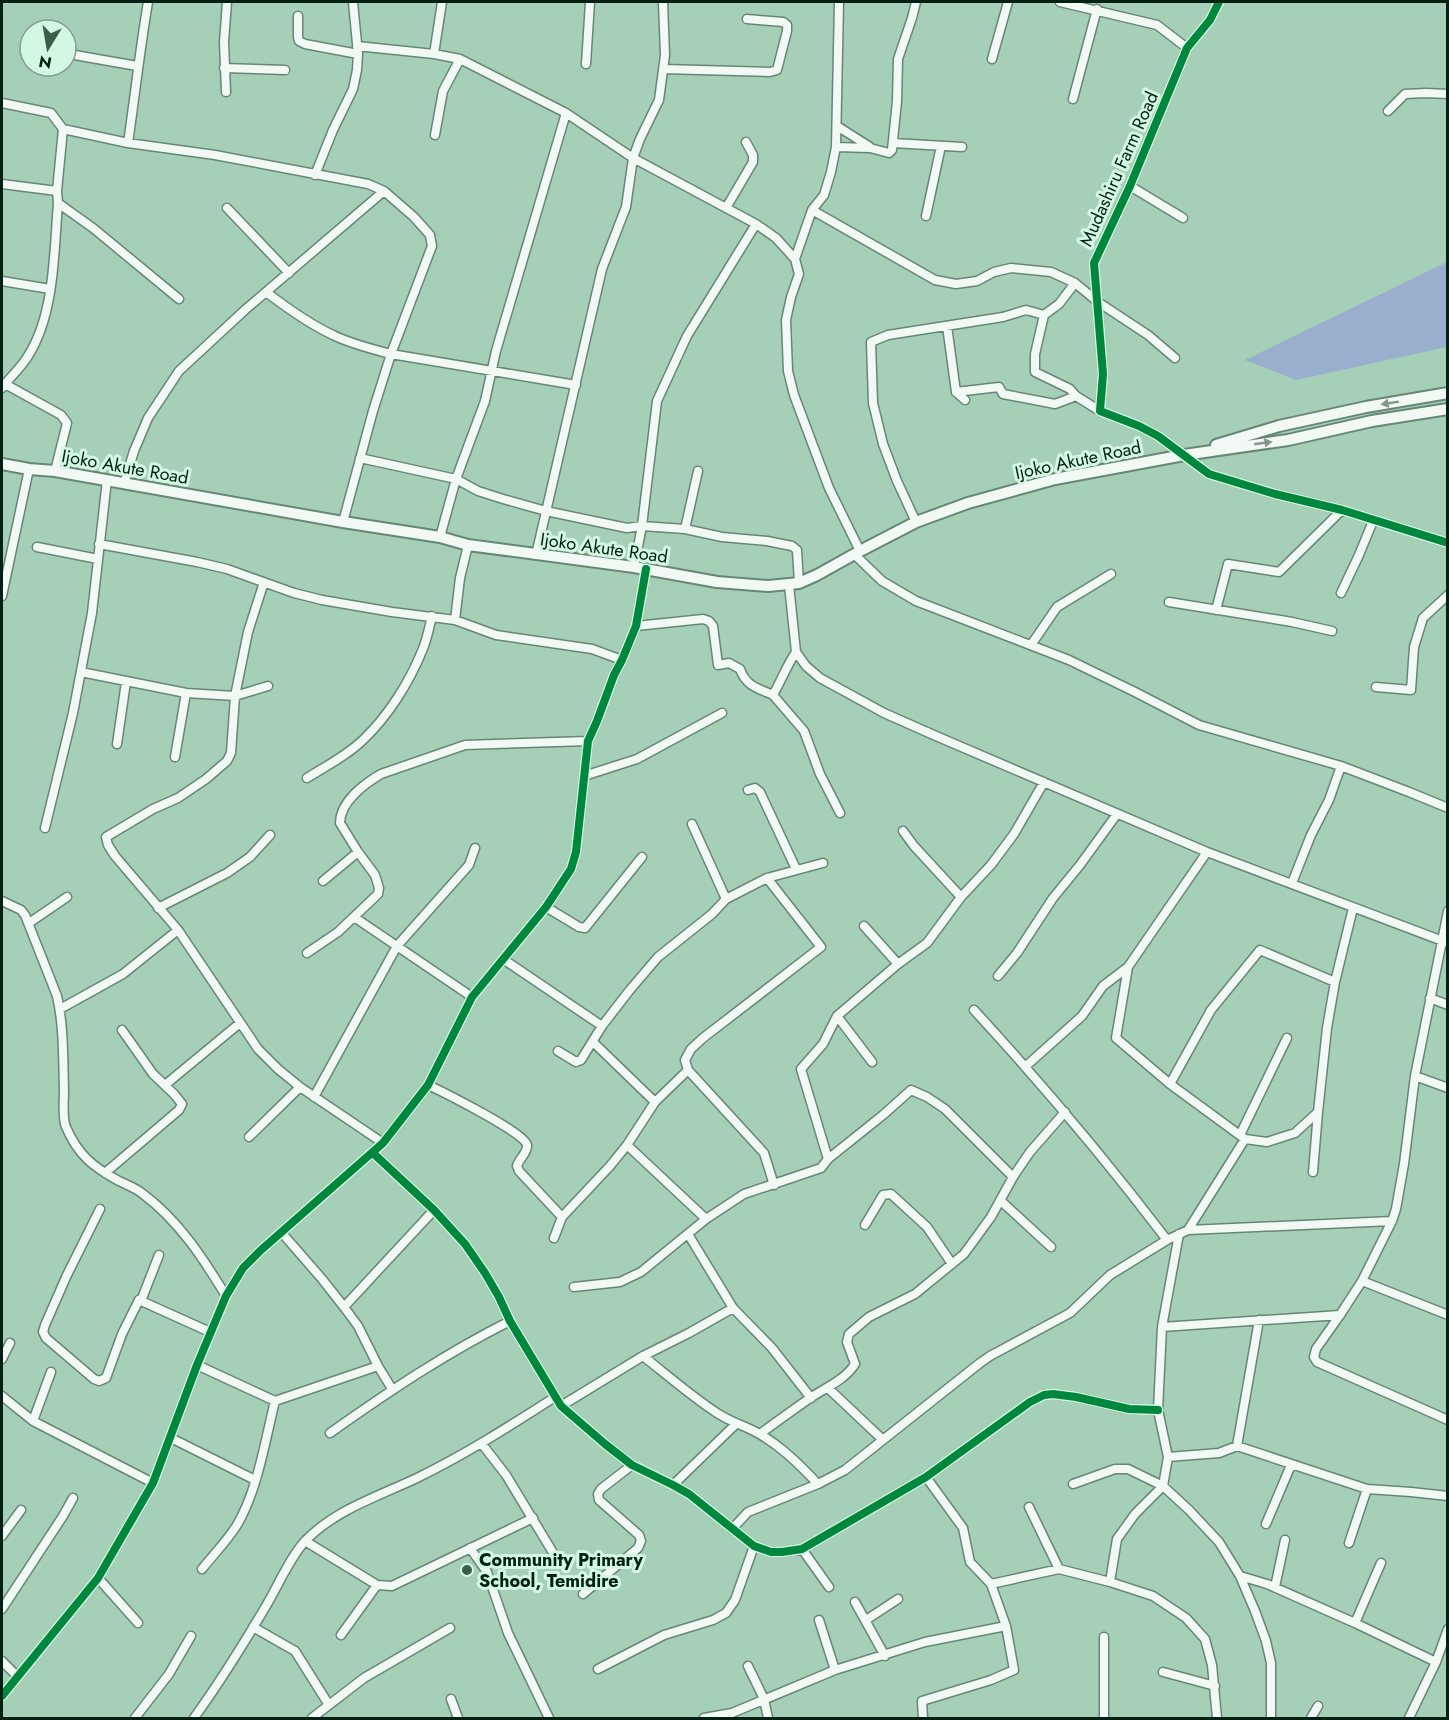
<svg xmlns="http://www.w3.org/2000/svg" width="1449" height="1720" viewBox="0 0 1449 1720" font-family="Jost,sans-serif">
<rect width="100%" height="100%" fill="#a6cfb7"/>
<!-- green -->
<path fill="#98afcd" d="M1447,262V347L1296,380L1245,360Z"/>
<g fill="none" stroke-linecap="round" stroke-linejoin="round">
<defs>
<path id="minor" d="M1060,2L1157,25L1187,48
M1219,2L1210,20L1187,48L1130,186L1094,263L1103,374L1100,411L1139,426L1158,436L1209,474L1275,494L1342,510L1448,543
M298,16V37L299,41L305,44L358,54
M357,46L434,54L460,59L566,113L633,158L756,224L776,238L795,259L799,274L791,297L786,320L788,371L794,395L829,488L860,551
M69,54L137,66
M434,54L442,2
M992,59L1008,2
M586,64L590,2
M224,68L285,70
M663,69L770,72L777,70L787,31V25L783,22L747,19
M226,92L224,42L227,2
M1073,99L1097,9
M2,103L51,113L63,129L57,191L58,203C54,251 55,314 28,356C21,368 10,377 2,388
M1388,111L1405,94L1426,93L1448,94
M837,126L870,147
M63,129L128,143L215,155L368,184L384,191L414,217L430,235L432,246L391,354L373,411L343,522
M435,135L443,91L460,59
M128,143C135,95 140,49 148,2
M893,143L962,147
M836,147L870,148L889,153L892,150L897,101L898,59L912,18L916,2
M315,175L333,130L353,89L357,70L358,54L353,2
M2,184L57,191
M1130,186L1183,218
M58,203L93,228L179,299
M227,208L289,273
M726,208L753,162V155L746,142
M812,210L935,280L956,284L977,281L994,272L1011,268L1051,272L1075,283L1098,302L1148,335L1175,358
M926,216L941,146
M795,259L812,210L824,195L831,172L836,147L839,2
M2,281L50,289
M1075,283L1059,304L1044,315L1035,354V372L1070,389L1076,396L1100,411
M266,292C287,308 309,324 333,335C351,344 372,349 391,354L576,385
M947,326L956,392L965,400
M5,384L61,415L67,423L55,471
M956,392L999,387L1003,394L1055,404L1076,396
M360,458L456,479L478,491L503,499L546,511L627,528L642,526L685,529L722,537L767,541L792,546L797,550L799,583
M124,484L134,451L148,418L179,371L246,309L384,191
M916,522L897,481L883,444L873,403L871,342L888,335L1003,317L1026,310L1044,315
M685,529L698,471
M440,537L456,479L485,401L496,351L566,113
M99,544L197,562L227,569L294,593L322,600L392,612L455,620L496,635L592,649L622,660
M37,547L98,559
M854,554L882,581L916,601L1069,660L1135,692L1199,725L1341,766L1409,792L1448,808
M536,555L602,269L626,207L633,158L640,139L659,100L665,55L663,2
M634,567L642,526L657,401L687,336L756,224
M264,582L248,632L235,696L231,753L227,761L206,779L178,798L153,809L106,837L108,845L115,856L178,930L258,1049L278,1069L300,1087L383,1143
M789,585L796,652L806,666L820,678L842,690L884,713L936,736L1207,852L1448,943
M1341,593L1359,555L1373,521
M2,596L29,469
M1169,602L1292,622L1332,631
M1216,610L1228,564L1279,572L1342,510
M455,620L460,578L468,545
M636,626L703,619L709,621L713,626L718,665L729,663L740,669C746,686 757,688 773,695
M1031,645L1057,607L1111,574
M796,652C787,665 781,681 773,695L804,731L820,774L840,813
M81,672L186,693L235,696L268,686
M1376,687L1411,690L1414,647L1423,618L1448,595
M117,744L126,682
M175,757L186,693
M584,776L637,759L722,713
M307,778C326,766 348,755 364,739C388,716 409,683 422,651C427,640 429,628 432,616
M748,790L755,788L760,792L796,869
M692,824L726,899
M45,828L73,713L92,613L107,480
M903,831L914,846L961,897
M1207,852L1128,967L1116,1038L1170,1084L1245,1139L1267,1142L1295,1133L1318,1112L1327,1028L1335,982L1353,908
M767,878L821,947L703,1038L691,1049L685,1060L688,1070L764,1153L774,1185
M323,881L358,852
M1292,883L1311,835L1329,800L1341,766
M2,901L21,910L25,915L57,996C64,1027 63,1059 64,1091C64,1102 62,1118 66,1127C78,1155 93,1167 119,1181C127,1185 136,1188 143,1194C179,1221 203,1258 226,1296
M546,907L579,927L585,928L642,857
M158,908L227,873L250,857L270,835
M1448,911L1415,1076L1404,1164L1396,1209L1392,1221L1362,1281L1340,1315L1316,1349L1314,1357L1317,1362L1448,1420
M354,917L472,997
M29,923L67,897
M864,926L898,964
M307,953L338,932L378,894L379,888L375,875L358,852L340,823C340,802 364,784 381,774L465,745L588,741
M503,959L602,1026
M998,976L1017,953L1053,898L1080,865L1117,814
M1430,998L1448,1005
M60,1009L123,974L178,930
M974,1010C1042,1084 1106,1160 1167,1240
M837,1016L872,1062
M593,1042L655,1102
M558,1051L576,1062L581,1060L602,1026L629,991L658,957L712,914L726,899L767,878L823,863
M1026,1066L1082,1016L1103,986L1128,967
M1415,1076L1448,1088
M1170,1084L1211,1010L1260,950L1335,982
M165,1085L240,1023
M428,1085C443,1092 527,1134 527,1145C528,1152 519,1159 517,1166L519,1171L562,1217
M314,1097L397,946L469,865L475,848
M1240,1135L1287,1038
M249,1137L300,1087
M627,1145L706,1219
M373,1153L434,1210L465,1244L485,1273L499,1297L510,1321L561,1406L605,1444L632,1465L673,1485L689,1494L754,1546L771,1552H782L802,1549L926,1477L1030,1402L1044,1395L1053,1394L1076,1397L1129,1409L1158,1410
M828,1159L801,1069L823,1044L837,1016L898,964L927,943L961,897L991,865L1014,834L1044,782
M1313,1172L1318,1112
M105,1173L179,1110L182,1104L174,1094L153,1074L122,1030
M1001,1201L1051,1247
M100,1209L67,1275L45,1325L43,1332L46,1338L94,1379L99,1381L106,1378L122,1334L139,1300L210,1332
M865,1225L883,1195L891,1194L927,1227L952,1264
M1188,1230L1392,1221
M282,1233L322,1279L344,1307L358,1326L378,1366L392,1389
M688,1234L733,1308L772,1348L811,1398
M554,1238L562,1217L610,1166L627,1145L655,1102L688,1070
M1362,1281L1448,1315
M574,1287L620,1282L641,1272L706,1219L744,1194L821,1168L828,1159L883,1115L911,1090L927,1097L945,1109L1013,1177
M141,1301L159,1255
M344,1307L434,1210
M1162,1327L1340,1315
M643,1356C667,1375 691,1396 717,1413C729,1421 742,1425 754,1431C779,1444 799,1464 818,1484
M2,1359L10,1343
M197,1365L275,1401L378,1366
M828,1388L883,1440
M2,1396L33,1421L153,1483
M561,1406L643,1356L689,1333L733,1308
M33,1421L51,1372
M330,1433C388,1392 446,1353 510,1321
M760,1434C776,1422 793,1410 810,1398C825,1388 845,1380 855,1364L847,1342L849,1334L869,1317L915,1294L964,1254L991,1217L1013,1177L1030,1152L1065,1112
M171,1438L255,1480
M482,1444L506,1475L552,1551
M1237,1446L1259,1320
M1168,1457L1219,1453L1237,1446L1367,1489L1411,1492L1448,1496
M1073,1484L1115,1469H1128L1163,1486L1189,1510L1219,1542L1240,1576L1255,1611L1266,1641L1271,1663V1718
M673,1485L736,1424
M1029,1507L1059,1569
M1266,1524L1291,1465
M732,1529L748,1512L818,1484L845,1470L980,1363L990,1356L1070,1313L1110,1275L1167,1240L1188,1230L1245,1139
M2,1536L21,1510
M305,1541L377,1585
M1349,1543L1367,1489
M470,1548L487,1572L508,1633L549,1718
M802,1549L829,1587
M202,1569C213,1555 228,1540 237,1525C258,1489 265,1441 275,1401
M1240,1576L1267,1584L1355,1623L1436,1662
M98,1578L138,1623
M1110,1582L1117,1539L1135,1514L1163,1486L1168,1457L1158,1410L1162,1327L1179,1234
M991,1584L1059,1569L1110,1582L1153,1596L1186,1618L1205,1639L1212,1665L1217,1718
M1275,1587L1285,1540
M583,1594L638,1548L641,1541L639,1535L599,1500L598,1494L601,1489L632,1465
M855,1602L885,1656
M2,1609L63,1516L73,1498
M819,1620L835,1670
M866,1620L898,1599
M1355,1623L1381,1563
M253,1627L295,1651L329,1705
M341,1635L377,1585L392,1586L533,1518
M2,1661L17,1676
M748,1666L764,1699L768,1718
M598,1669L664,1635L713,1620L726,1613L735,1600L754,1546
M1163,1672L1215,1686
M2,1696L98,1578L153,1483L197,1365L226,1296L243,1268L261,1250L383,1143L428,1085L472,997L546,907L571,869L576,852L588,741L597,721L614,675L622,660L636,626L646,569
M451,1699L458,1718
M135,1718L169,1674L191,1636
M194,1718C220,1682 243,1645 266,1606C278,1586 290,1557 306,1540C337,1509 379,1496 417,1478C466,1454 510,1426 555,1397
M312,1718L364,1678L450,1628
M704,1718L732,1713L835,1670L925,1642L1006,1626
M923,1718L922,1701L991,1680L1014,1670L1006,1626L991,1584L970,1562L963,1528L926,1477
M1104,1718V1637
M1311,1718L1318,1706
M1409,1718L1436,1662L1448,1629"/>
<path id="secondary" d="M1216,445L1279,426L1366,407L1448,393
M2,464L29,469L55,471L343,522L440,537L468,545L634,567L717,582L768,586L799,583L817,575L860,551L916,522L968,503L1055,479L1184,455L1288,440L1372,421L1448,409"/>
</defs>
<!-- minor casing -->
<use href="#minor" stroke="#668775" stroke-width="11"/>
<!-- secondary casing -->
<use href="#secondary" stroke="#668775" stroke-width="14"/>
<!-- minor -->
<use href="#minor" stroke="#f2f8f4" stroke-width="8"/>
<!-- secondary -->
<use href="#secondary" stroke="#f2f8f4" stroke-width="10"/>
<defs>
<path id="cycleway" d="M1219,2L1210,20L1187,48L1130,186L1094,263L1103,374L1100,411L1139,426L1158,436L1209,474L1275,494L1342,510L1448,543
M373,1153L434,1210L465,1244L485,1273L499,1297L510,1321L561,1406L605,1444L632,1465L673,1485L689,1494L754,1546L771,1552H782L802,1549L926,1477L1030,1402L1044,1395L1053,1394L1076,1397L1129,1409L1158,1410
M2,1696L98,1578L153,1483L197,1365L226,1296L243,1268L261,1250L383,1143L428,1085L472,997L546,907L571,869L576,852L588,741L597,721L614,675L622,660L636,626L646,569"/>
</defs>
<!-- cycleway casing -->
<use href="#cycleway" stroke="#d3f7e1" stroke-width="11"/>
<!-- cycleway -->
<use href="#cycleway" stroke="#00873e" stroke-width="8"/>
</g>
<!-- one-way arrows -->
<defs><path id="oneway-solid" d="M-6-.8H1V-3.2L6.5 0L1 3.2V.8H-6Z" transform="scale(1.5)"/></defs>
<g fill="#86978e">
<use href="#oneway-solid" transform="translate(1390 403) rotate(171)"/>
<use href="#oneway-solid" transform="translate(1263 443) rotate(-8)"/>
</g>
<!-- markers -->
<circle fill="#3b5e4c" stroke="#d3f7e1" stroke-width="2" cx="467" cy="1570" r="6"/>
<g text-anchor="middle" dominant-baseline="central" stroke-width="6" stroke-linejoin="round" paint-order="stroke">
<!-- street labels -->
<g font-size="18" fill="#022112" stroke="#d3f7e1">
<text transform="translate(1119 169) rotate(-66)">Mudashiru Farm Road</text>
<text transform="translate(1078 460) rotate(-12)">Ijoko Akute Road</text>
<text transform="translate(125 467) rotate(10)">Ijoko Akute Road</text>
<text transform="translate(604 548) rotate(8)">Ijoko Akute Road</text>
</g>
<!-- poi labels -->
<g font-size="18" font-weight="bold" fill="#022112" stroke="#d3f7e1" text-anchor="start">
<text x="479" y="1560">Community Primary<tspan x="479" dy="21">School, Temidire</tspan></text>
</g>
</g>
<!-- border -->
<rect width="1449" height="1720" fill="none" stroke="#022112" stroke-width="6"/>
<!-- north arrow -->
<g transform="translate(48 48) rotate(191)"><circle r="28" fill="#d3f7e1" stroke="#7fa18e" stroke-width="1.5"/>
<path d="M0-4.5L10 22L0 15L-10 22Z" fill="#3b5e4c"/>
<text y="-9" font-size="16" font-weight="bold" text-anchor="middle" fill="#022112">N</text>
</g>
</svg>
